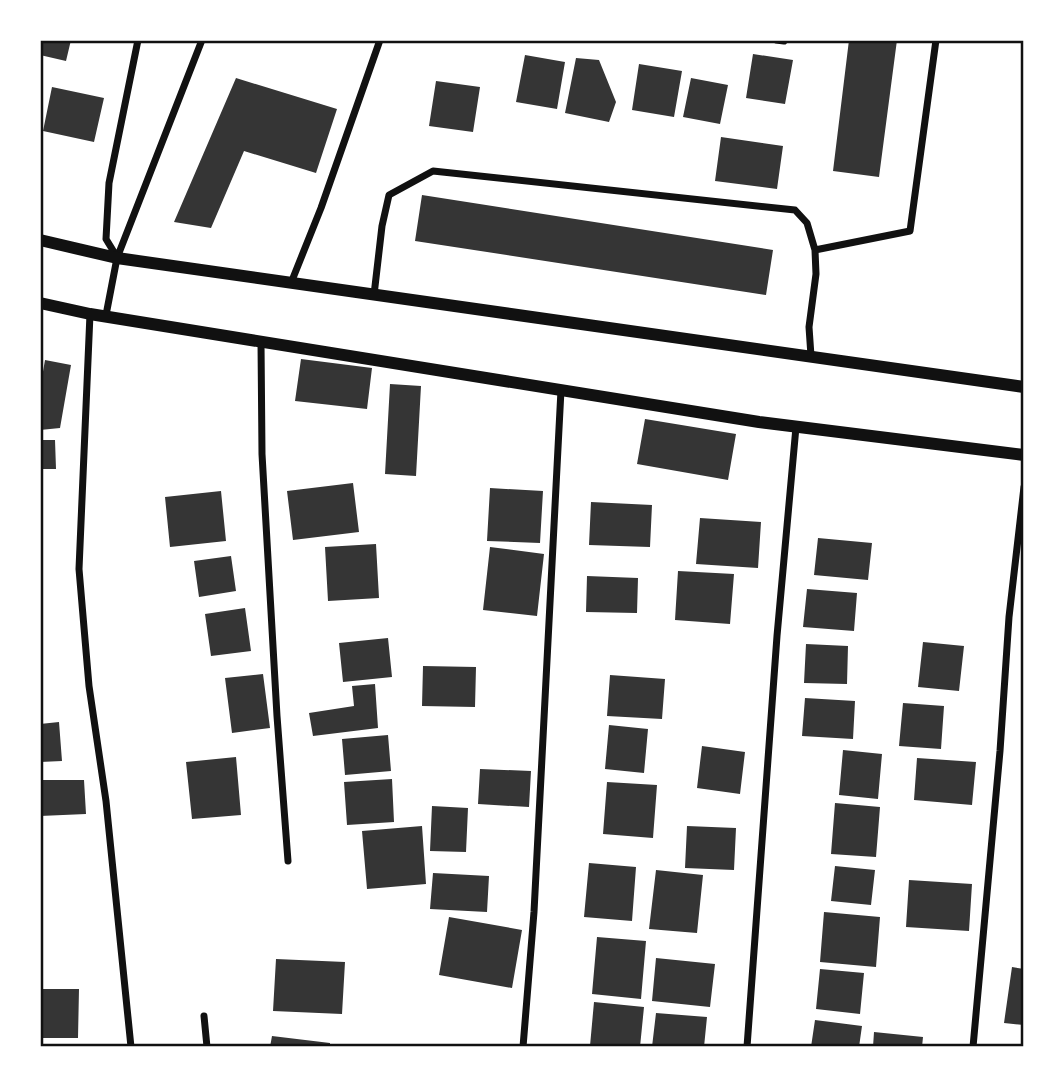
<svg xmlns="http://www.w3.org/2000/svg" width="1064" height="1087" viewBox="0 0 1064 1087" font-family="Montserrat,sans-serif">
<rect width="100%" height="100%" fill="#fff"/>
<!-- building -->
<path fill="#353535" d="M40,40H71L66,61L40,55Z
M849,40H897L879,177L833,171Z
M753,54L793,60L785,104L746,98Z
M525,55L565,62L557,109L516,102Z
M576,58L599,60L616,102L609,122L565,113Z
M639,64L682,71L674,117L632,110Z
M236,78L337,109L316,173L244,151L211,228L174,222Z
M691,78L728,85L720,124L683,117Z
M436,81L480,87L473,132L429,126Z
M52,87L104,98L94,142L43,131Z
M721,137L783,146L777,189L715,181Z
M422,195L773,250L766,295L415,241Z
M301,359L372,368L367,409L295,401Z
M45,360L71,365L60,428L40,430V389Z
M390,384L421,386L416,476L385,474Z
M645,419L736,434L728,480L637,464Z
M40,440H55L56,469H40Z
M353,483L359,532L293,540L287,491Z
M490,488L543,491L540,543L487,541Z
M221,491L226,541L170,547L165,497Z
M591,502L652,505L650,547L589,545Z
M700,518L761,522L758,568L696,564Z
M818,538L872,543L868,580L814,575Z
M376,544L379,598L328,601L325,547Z
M490,547L544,554L537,616L483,610Z
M231,556L236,591L199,597L194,561Z
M678,571L734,574L730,624L675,620Z
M587,576L638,578L637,613L586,612Z
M807,589L857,593L854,631L803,627Z
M245,608L251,651L211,656L205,614Z
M388,638L392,677L343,682L339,643Z
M923,642L964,646L959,691L918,687Z
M806,644L848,646L847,684L804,683Z
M423,666L476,667L475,707L422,706Z
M263,674L270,728L232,733L225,678Z
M610,675L665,679L662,719L607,716Z
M375,684L378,728L313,736L309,713L354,706L352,686Z
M805,698L855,701L853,739L802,736Z
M903,703L944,706L941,749L899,746Z
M59,722L62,761L40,762V724Z
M609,725L648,729L644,773L605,769Z
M388,735L391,771L345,775L342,739Z
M702,746L745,752L740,794L697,788Z
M843,750L882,754L878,799L839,795Z
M236,757L241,815L192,819L186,762Z
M917,758L976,762L972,805L914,800Z
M480,769L531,771L529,807L478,804Z
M392,779L394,822L347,825L344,782Z
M40,780H84L86,814L40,816Z
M607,782L657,785L653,838L603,834Z
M835,803L880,807L876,857L831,854Z
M432,806L468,808L466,852L430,851Z
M422,826L426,884L367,889L362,831Z
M687,826L736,828L734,870L685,868Z
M589,863L636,867L632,921L584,917Z
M835,866L875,870L871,905L831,901Z
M656,870L703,875L697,933L649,929Z
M433,873L489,876L487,912L430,909Z
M909,880L972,884L969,931L906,927Z
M824,912L880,917L876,967L820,962Z
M449,917L522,930L512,988L439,975Z
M597,937L646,941L641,999L592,994Z
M656,958L715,964L710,1007L652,1001Z
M276,959L345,962L342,1014L273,1011Z
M1012,967L1024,969V1025L1004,1023Z
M820,969L864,973L860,1014L816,1009Z
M40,989H79L78,1038H40Z
M594,1002L644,1007L640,1047L590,1046Z
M656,1013L707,1017L704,1047H652Z
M815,1020L862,1026L859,1047H811Z
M874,1032L923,1037L922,1047H873Z
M272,1036L330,1043V1047H270Z"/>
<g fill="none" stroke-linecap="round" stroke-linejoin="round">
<!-- minor -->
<path stroke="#111" stroke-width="7" d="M776,40L784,41
M815,250L910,231L936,40
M117,257L106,239L109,183L138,40
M291,283L321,208L380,40
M374,295L382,226L389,195L433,171L795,210L807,223L815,250L816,274L809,327L811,356
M90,314L79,569L89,686L106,801L131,1047
M106,315L117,258L202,40
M261,342L262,454L277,716L288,861
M204,1016L207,1047
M523,1047L534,912L561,390
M747,1047L777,636L796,427
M973,1047L1000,751L1009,617L1024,487"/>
<!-- tertiary -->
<path stroke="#111" stroke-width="12" d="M40,240L117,258L1024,387
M40,303L90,314L759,422L1024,455"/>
</g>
<!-- border -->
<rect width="1064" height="1087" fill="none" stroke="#ffffff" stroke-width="84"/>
<rect x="42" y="42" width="980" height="1003" fill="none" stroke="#111" stroke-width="2.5"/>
</svg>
